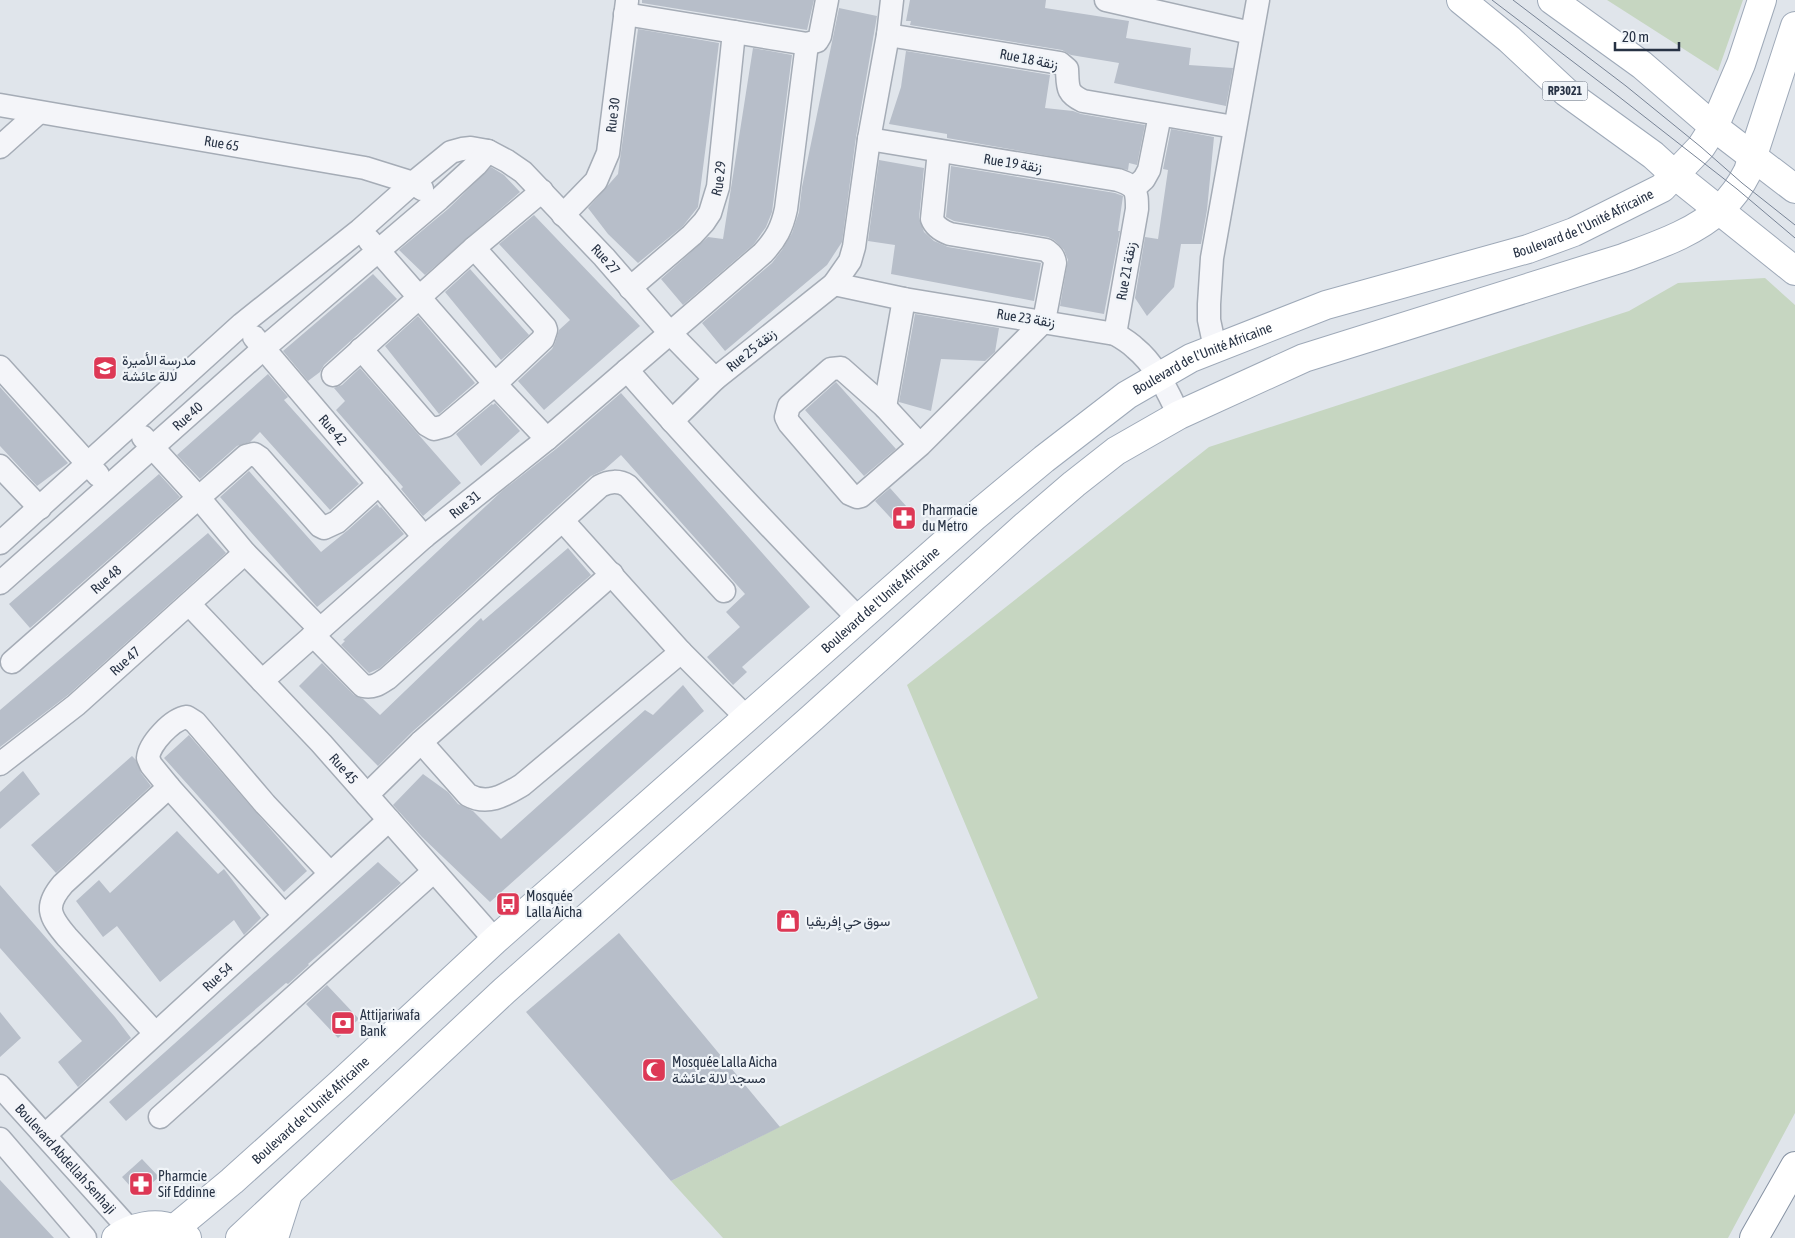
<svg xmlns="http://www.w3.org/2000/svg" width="1795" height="1238" viewBox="0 0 1795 1238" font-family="'Asap Condensed',Vazirmatn,sans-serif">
<rect width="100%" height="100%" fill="#e0e5eb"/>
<!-- green -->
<path fill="#c6d6c1" d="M1607,0H1743L1718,71Z
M1765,278L1795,305V1113L1728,1238H723L671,1181L1038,998L907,685L1209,447L1629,311L1678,283Z"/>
<!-- building -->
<path fill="#b7bec9" d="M642,0H814L807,30L642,3Z
M910,0H1046L1045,8L1129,21L1126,38L1191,48L1189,65L1233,68L1226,106L1114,83L1119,63L1071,55L1062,50L910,25L911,21H906Z
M839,8L877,16L856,137L842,242L827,265L725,351L702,323L772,263L782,250L792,233L799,212L802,187Z
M638,29L719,43L698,207L683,226L638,263L608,234L588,208L618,174Z
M753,48L792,55L772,212L766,227L754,244L683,305L661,279L708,237L723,239Z
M906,51L1050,75L1045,108L1073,111L1081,114L1145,125L1137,165L1129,163L1128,170L947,138V134L889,124L901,87Z
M1171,129L1214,137L1207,210L1201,244H1181L1174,287L1147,316L1135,298L1145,237L1158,239L1168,170L1163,169Z
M879,160L924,168L919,218L924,232L934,241L948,247L1041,263L1034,301L891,274L895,245L868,241Z
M951,166L1115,193L1123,196L1118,231H1120L1104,314L1060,306L1068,260L1064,250L1054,240L1048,237L954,221L946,217Z
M491,167L504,175L520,192L425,275L399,250L448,209Z
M534,215L640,326L544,410L518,381L552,349L555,343L559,330L570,320L499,244Z
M470,269L529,335L501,360L445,292Z
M373,274L397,299L324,365L320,372L308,381L283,351Z
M915,314L999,328L995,352L985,361L941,359L931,411L899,402Z
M418,316L475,383L439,414L385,346Z
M360,368L461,483L423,516L401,489L403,487L336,410L345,401L334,388L342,385Z
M268,374L288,397L284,400L359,484L330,510L260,432L250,442L237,446L200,479L177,455Z
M836,382L896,449L864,476L805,410Z
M0,387L68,463L37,486L0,446Z
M621,393L810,607L742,667L747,672L733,685L707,657L740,627L726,612L745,594L621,455L604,470L591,476L380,668L369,673L341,645L345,641L343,640L502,491L556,449Z
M495,403L520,431L481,466L456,434L492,404L493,405Z
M249,471L321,552L348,530L377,504L380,508L381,507L404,534L317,607L220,497Z
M159,474L180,497L30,628L9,604Z
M890,488L915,516L901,529L875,501Z
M208,533L226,553L68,695L0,747V710Z
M568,548L591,575L412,732L378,766L299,686L322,663L354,695L363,699L380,715L481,618L483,621Z
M683,685L704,711L490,902L422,837L393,805L423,774L448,792L458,804L473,811L501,839L645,710L653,715Z
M189,735L307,871L284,892L164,758Z
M132,756L136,760L141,773L151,786L56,873L31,845Z
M23,771L40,794L0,829V792Z
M177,831L218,874L224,869L261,918L244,935L234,920L160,982L117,926L103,937L76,901L99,880L110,893Z
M378,862L401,883L308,964L309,965L288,984L286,983L126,1121L109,1102Z
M0,885L115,1017L131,1038L78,1087L58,1062L82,1041L0,948Z
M619,933L780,1127L671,1181L526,1012Z
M327,985L359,1019L338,1038L306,1004Z
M0,1012L21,1038L0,1057Z
M142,1159L159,1177L138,1195L122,1177Z
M0,1180L54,1238H0Z"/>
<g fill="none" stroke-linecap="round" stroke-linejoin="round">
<defs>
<g id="minor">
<path d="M1106,0L1251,33"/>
<path d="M625,14L807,44L817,41L820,36L827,0"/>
<path d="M888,35L1060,63L1067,69C1068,87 1066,93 1083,101L1234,127"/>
<path id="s1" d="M0,105L365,168L413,183L422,189"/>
<path d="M869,139L1118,180C1136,186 1137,190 1137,209L1115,334"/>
<path d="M0,147L38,113"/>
<path d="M1134,188L1144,179L1149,170L1160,115"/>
<path id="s2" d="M563,215L596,181L608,153L627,1"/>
<path d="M369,240L495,384L547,439"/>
<path d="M834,284L904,299L1115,334C1122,338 1129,342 1135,348C1156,365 1167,391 1179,415"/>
<path id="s3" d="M630,288L692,235L704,222L710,213L718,187L734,32"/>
<path id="s4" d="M254,337L424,537"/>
<path d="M1215,348L1209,320V304L1212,258L1258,0"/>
<path d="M361,349L427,425L434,429L445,426L495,384L543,339L546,330L545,327L474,248"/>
<path d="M0,367L98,475"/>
<path d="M627,370C701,455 779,537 858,618"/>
<path d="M333,375L474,248L542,191"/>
<path d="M885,407L904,299"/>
<path d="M672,421L715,379L834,284L850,261L854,247L869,139L888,35L892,0"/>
<path d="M143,437L199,498L245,553L320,629"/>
<path d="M920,445L885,407L841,368L831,369L789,406L786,417L789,423L850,494L857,497L861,496L920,445L1044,321L1055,263C1054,256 1051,254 1046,250L950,234C942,231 935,227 932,219L939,151"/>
<path d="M0,466L40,508"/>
<path d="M563,521L681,652L746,717"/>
<path id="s5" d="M0,543L242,324L360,230L413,183L451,152L462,149L471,148L488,151L507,161L523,172L604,257L670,333L715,379"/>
<path id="s6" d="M0,583L264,348L439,199L476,165L488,151"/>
<path id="s7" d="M189,604L321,743L495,940"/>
<path d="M313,635L363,686C374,688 379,684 388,678L600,486C609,481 619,480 628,486L724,591"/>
<path id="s8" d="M12,662L246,456L254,454L260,458L320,526L324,528L337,522L379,484"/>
<path id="s9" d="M262,681L424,537L547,439L763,253C776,239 782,228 786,209L807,44"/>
<path d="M421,742L468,795C488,806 505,795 522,785L681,652"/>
<path id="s10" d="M0,764L76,705L245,553"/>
<path d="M367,795L421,742L612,574"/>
<path d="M284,915L169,787L151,765L148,758C149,744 172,719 187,717L195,722L265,804L330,873"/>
<path d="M155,1033L67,937C49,916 44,906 63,884L169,787"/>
<path id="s11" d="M0,1086L130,1230"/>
<path d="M160,1117L434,871"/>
<path id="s12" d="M45,1135L389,820"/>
<path d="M0,1139L85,1238"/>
</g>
<g id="major">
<path d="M1461,0L1509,39L1566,92L1653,155L1675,175L1795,271"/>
<path d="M1552,0L1642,65L1714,127L1795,189"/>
<path id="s13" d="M174,1229L232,1181L341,1083L495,940L974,517L1044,459L1127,395L1191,358L1326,305L1528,249L1574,232L1662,188L1701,147L1714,127L1741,64L1762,0"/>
<path d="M116,1238C132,1227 155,1221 174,1229C178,1231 183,1235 187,1238"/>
<path d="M240,1238L504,991L813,717L1025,526L1074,484L1116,451L1179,415L1304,358L1623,258C1655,246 1695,233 1720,209C1732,198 1741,185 1748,171L1795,26"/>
<path d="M274,1238L287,1197"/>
</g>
<path id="highway" d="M1754,1238L1795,1166"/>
</defs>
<!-- minor casing -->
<use href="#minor" stroke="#a5acb6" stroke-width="25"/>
<!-- major casing -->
<use href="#major" stroke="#9ea9b8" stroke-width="30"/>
<!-- highway casing -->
<use href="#highway" stroke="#8692a3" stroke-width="30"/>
<!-- minor -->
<use href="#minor" stroke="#f4f5f9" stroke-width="22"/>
<!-- major -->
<use href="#major" stroke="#fff" stroke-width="28"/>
<!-- highway -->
<use href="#highway" stroke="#fff" stroke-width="28"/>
<!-- tram -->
<path stroke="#788496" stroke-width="1" d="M1492,0L1618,96L1737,189L1795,238
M1513,0L1626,86L1701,147L1742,183L1795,225"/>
</g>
<!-- icons -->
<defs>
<symbol id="school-square" viewBox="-11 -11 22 22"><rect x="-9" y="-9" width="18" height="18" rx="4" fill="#dd3855" stroke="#f0f4f8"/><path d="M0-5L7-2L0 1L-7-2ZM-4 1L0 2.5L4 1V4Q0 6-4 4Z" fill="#fff"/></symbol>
<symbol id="pharmacy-square" viewBox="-11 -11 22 22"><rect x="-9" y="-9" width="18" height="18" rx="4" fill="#dd3855" stroke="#f0f4f8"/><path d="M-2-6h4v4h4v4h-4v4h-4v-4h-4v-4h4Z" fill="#fff"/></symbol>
<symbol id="bus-square" viewBox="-11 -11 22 22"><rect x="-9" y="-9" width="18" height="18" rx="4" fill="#dd3855" stroke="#f0f4f8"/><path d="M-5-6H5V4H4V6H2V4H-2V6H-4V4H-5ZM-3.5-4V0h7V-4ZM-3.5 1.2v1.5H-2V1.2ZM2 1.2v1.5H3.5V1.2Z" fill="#fff"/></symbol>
<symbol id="shop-square" viewBox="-11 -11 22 22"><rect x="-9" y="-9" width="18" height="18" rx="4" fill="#dd3855" stroke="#f0f4f8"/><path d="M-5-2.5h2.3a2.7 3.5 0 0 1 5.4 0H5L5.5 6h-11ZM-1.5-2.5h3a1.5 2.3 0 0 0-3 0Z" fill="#fff"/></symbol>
<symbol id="bank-square" viewBox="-11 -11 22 22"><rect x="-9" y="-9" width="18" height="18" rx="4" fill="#dd3855" stroke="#f0f4f8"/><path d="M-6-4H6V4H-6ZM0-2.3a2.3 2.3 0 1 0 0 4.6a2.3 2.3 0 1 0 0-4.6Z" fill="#fff"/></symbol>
<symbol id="mosque-square" viewBox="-11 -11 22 22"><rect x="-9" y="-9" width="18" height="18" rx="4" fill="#dd3855" stroke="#f0f4f8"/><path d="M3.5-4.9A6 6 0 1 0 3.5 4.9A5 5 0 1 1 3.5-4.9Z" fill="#fff"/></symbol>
</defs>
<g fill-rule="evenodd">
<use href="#school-square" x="91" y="354" width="28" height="28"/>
<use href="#pharmacy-square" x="890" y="504" width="28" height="28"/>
<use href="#bus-square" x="494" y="890" width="28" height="28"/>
<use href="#shop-square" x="774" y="907" width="28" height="28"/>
<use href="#bank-square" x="329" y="1009" width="28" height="28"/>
<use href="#mosque-square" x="640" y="1056" width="28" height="28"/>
<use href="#pharmacy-square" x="127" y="1170" width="28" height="28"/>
</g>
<g text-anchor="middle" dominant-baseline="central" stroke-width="4.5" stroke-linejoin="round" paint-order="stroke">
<!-- shield labels -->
<rect fill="#f0f4f8" stroke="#636c7a" stroke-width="1" x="1542.5" y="81.5" width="45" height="19" rx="4"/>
<g font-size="12" font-weight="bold" fill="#273244">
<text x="1565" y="91">RP3021</text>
</g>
<!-- street labels -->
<g font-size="14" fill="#273244" stroke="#f0f4f8">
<text transform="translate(1029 59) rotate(11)">Rue 18 زنقة</text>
<text stroke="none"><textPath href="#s2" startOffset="116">Rue 30</textPath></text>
<text stroke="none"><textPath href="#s1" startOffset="225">Rue 65</textPath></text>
<text transform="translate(1013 163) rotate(9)">Rue 19 زنقة</text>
<text stroke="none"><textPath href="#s3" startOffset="146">Rue 29</textPath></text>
<text stroke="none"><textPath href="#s13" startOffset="1756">Boulevard de l'Unité Africaine</textPath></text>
<text stroke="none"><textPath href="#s5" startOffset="796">Rue 27</textPath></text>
<text transform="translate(1126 271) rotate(-80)">Rue 21 زنقة</text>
<text transform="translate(1026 318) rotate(9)">Rue 23 زنقة</text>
<text transform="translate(751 350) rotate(-39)">Rue 25 زنقة</text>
<text stroke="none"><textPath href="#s13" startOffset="1351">Boulevard de l'Unité Africaine</textPath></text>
<text stroke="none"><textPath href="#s6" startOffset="251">Rue 40</textPath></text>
<text stroke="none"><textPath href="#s4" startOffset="122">Rue 42</textPath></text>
<text stroke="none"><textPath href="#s9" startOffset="269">Rue 31</textPath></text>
<text stroke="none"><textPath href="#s8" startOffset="125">Rue 48</textPath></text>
<text stroke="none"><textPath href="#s13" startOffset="946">Boulevard de l'Unité Africaine</textPath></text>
<text stroke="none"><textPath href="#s10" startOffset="162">Rue 47</textPath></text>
<text stroke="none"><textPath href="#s7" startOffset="226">Rue 45</textPath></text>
<text stroke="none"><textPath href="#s12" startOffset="234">Rue 54</textPath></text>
<text stroke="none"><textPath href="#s13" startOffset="181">Boulevard de l'Unité Africaine</textPath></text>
<text stroke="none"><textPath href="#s11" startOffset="98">Boulevard Abdellah Senhaji</textPath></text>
</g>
<!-- poi labels -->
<g font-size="14" fill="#273244" stroke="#f0f4f8" text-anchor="start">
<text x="122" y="360">مدرسة الأميرة<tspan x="122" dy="16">لالة عائشة</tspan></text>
<text x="922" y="510">Pharmacie<tspan x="922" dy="16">du Metro</tspan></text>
<text x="526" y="896">Mosquée<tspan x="526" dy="16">Lalla Aicha</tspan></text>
<text x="806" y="921">سوق حي إفريقيا</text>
<text x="360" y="1015">Attijariwafa<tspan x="360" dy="16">Bank</tspan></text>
<text x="672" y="1062">Mosquée Lalla Aicha<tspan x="672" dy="16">مسجد لالة عائشة</tspan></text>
<text x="158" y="1176">Pharmcie<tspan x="158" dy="16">Sif Eddinne</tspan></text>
</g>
</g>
<!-- scale -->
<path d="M1615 42v8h64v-8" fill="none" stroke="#273244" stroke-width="2.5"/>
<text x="1622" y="42" font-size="15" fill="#273244" stroke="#f0f4f8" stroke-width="4" paint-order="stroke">20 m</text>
</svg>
